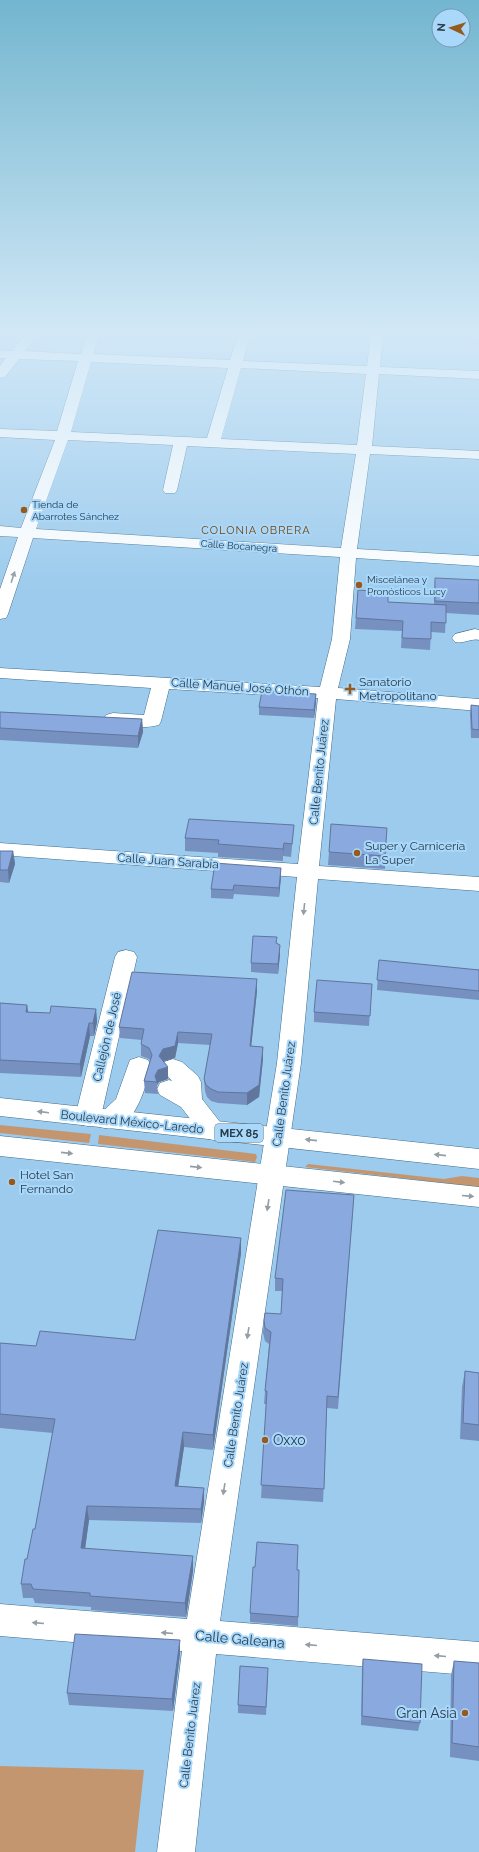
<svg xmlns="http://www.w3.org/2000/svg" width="479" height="1852" viewBox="0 0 479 1852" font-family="Raleway,sans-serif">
<rect width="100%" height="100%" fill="#9ccbed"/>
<!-- green -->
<path fill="#c49670" d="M0,1125L91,1134L89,1143L0,1133Z
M99,1135L256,1154L257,1157L255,1162L98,1144Z
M308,1164L444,1179L462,1176L479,1178V1187L305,1167Z
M0,1766L144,1770L135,1852H0Z"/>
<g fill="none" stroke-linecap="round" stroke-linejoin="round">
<defs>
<path id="minor" d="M25,335H38L25,351L81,354L88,335H100L93,354L230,360L238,335H250L243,361L367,366L371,335H383L380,367L479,371V379L379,374L372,446L479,451V459L370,454L357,549L479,556V566L356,558L350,639L338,688L479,699V711L336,699L319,866L479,877V891L318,879L301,1063L220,1621L479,1642V1676L216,1654L195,1852H157L182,1651L0,1636V1604L187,1619L277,1063L297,877L0,855V843L298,864L318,698L169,689L161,721L159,725C144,729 122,727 106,723L104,719L106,715L113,713L144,715L151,688L0,678V668L320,687L332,639L340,557L33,538L8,614L6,618L0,619V589L18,537L0,536V526L21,528L55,440L0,437V429L57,431L78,361L19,359L5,377L0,378V366L6,358H0V350L12,351ZM91,362L228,368L207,438L71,432ZM241,368L366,374L357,445L221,439ZM68,440L173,445L163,490L165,493H175L177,490L187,446L356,454L341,548L36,529Z
M475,629L479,630V640C471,638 464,644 455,642L452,638L455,634Z
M126,950L134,952L137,957L102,1112L116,1099L130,1060L139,1057L148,1060L151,1066C145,1090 133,1137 100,1127L98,1122L88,1126L79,1124L75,1117L115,957L118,952Z
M173,1059L182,1062L198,1076L201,1082L202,1099L227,1131L223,1138L214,1140L205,1138L181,1107L160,1095L157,1089L160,1083L169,1080L172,1081L161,1068L164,1062Z"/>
<path id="major" d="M0,1098L479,1149V1169L0,1116Z
M0,1136L479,1187V1207L0,1156Z"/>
</defs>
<!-- minor casing -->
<use href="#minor" stroke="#416d8c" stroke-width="1"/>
<!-- major casing -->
<use href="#major" stroke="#416d8c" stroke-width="1"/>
<!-- minor -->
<use href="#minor" fill="#fff" fill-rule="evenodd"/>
<!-- major -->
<use href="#major" fill="#fff" fill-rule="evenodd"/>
</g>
<!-- wall -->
<path fill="#7691c0" d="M435,578L479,580V615L446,613L445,633L431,632L430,650L401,648L402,631L355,629L358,590L388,602L434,604V590Z
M316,694L314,718L259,715V707Z
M471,705L479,706V738H471L470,714Z
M0,712L142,719L143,732L138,748L0,740Z
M294,825L293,837L291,857L283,856V861L218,857V853L185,851V838Z
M0,851H13L15,864L9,883L0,882Z
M329,852L385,856V869L328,865Z
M281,868V877L279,897L234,894L233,899L211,898V889Z
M277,943L280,954L278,974L251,972V963Z
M379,960L479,970V1000L377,990Z
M257,979V991L251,1046L263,1047V1059L259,1097L247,1105L218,1103L211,1101L207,1097L205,1091L204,1079L210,1045L178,1043L175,1058L163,1061L168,1067V1079L159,1082L157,1085L158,1094L145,1093L144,1081L150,1061L149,1059L141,1056V1044L142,1040L120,1038L119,1027Z
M372,984L369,1026L314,1022V1012Z
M0,1003L27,1005L28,1012L50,1013L96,1009L97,1022L94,1036H90L81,1077L0,1073Z
M354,1195L338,1409L327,1408L323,1502L261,1498L266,1404H264L265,1391L269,1344L265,1341L263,1333L264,1320L281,1314L282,1291H275V1278Z
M241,1238V1253L213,1450L184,1447L178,1486L204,1488V1502L201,1523L89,1520L85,1549L193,1556V1571L186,1617L91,1610V1607L35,1603L33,1598H23L21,1584L27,1559L35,1529L53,1433L0,1428V1343L36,1346L135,1340Z
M465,1371L479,1373V1441L460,1439L462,1387Z
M297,1570H299L298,1626L250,1622V1613Z
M180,1653L173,1711L69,1705L67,1693Z
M363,1659L420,1723L418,1731L361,1725L362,1668Z
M454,1661L479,1663V1761L450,1757L451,1675Z
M268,1676L266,1715L238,1713V1705Z"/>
<!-- shaded-wall -->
<path fill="#60769c" d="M316,694V703L314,718V710Z
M142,719L143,732L138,748V736Z
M284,843L283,856V861V849Z
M13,851L15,864L9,883L8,870Z
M281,868V877L279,897V888Z
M280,945V954L278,974V964Z
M257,979V991L250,1058V1046Z
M27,1005L29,1018L26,1012Z
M96,1009L97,1022L94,1036L93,1023Z
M89,1023L90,1036L81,1077L80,1064Z
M178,1032V1043L175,1058L164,1061L160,1067L159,1056L163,1049Z
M263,1047V1059L259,1097L247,1105V1093Z
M168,1067V1079L159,1082L157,1085V1082L155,1076L158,1070Z
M241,1238V1253L213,1450V1435Z
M183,1432L184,1447L176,1501L175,1486Z
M204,1488V1502L201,1523V1509Z
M87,1506L89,1520L83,1563L81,1548Z
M193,1556V1571L186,1617L185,1603Z
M180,1640V1653L173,1711L172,1699Z"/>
<!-- building -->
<path fill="#89a9df" stroke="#60769c" d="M435,578L479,580V603L435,601Z
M358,590L388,592V602L446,605V623L431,622V639L402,638L403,621L356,618Z
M262,691L316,694L314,710L259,707Z
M471,705L479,706V730L472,729Z
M0,712L142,719L138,736L0,728Z
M189,819L294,825L292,844L284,843L283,849L218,844L219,840L185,838Z
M331,824L387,828L385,856L329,852Z
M0,851H13L8,870H0Z
M215,863L281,868L279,888L234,885L233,890L211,889Z
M253,936L277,937L276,943L280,945L278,964L251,963Z
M379,960L479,970V991L377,980Z
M132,972L257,979L250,1046L263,1047L259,1085L247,1093L218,1092L211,1089L206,1085L204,1079L212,1034L178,1032L175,1046L163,1049L159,1056L168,1067L158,1070L155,1076L157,1082L144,1081L152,1055L149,1048L141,1044L144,1029L119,1027Z
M317,980L372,984L370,1016L314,1012Z
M0,1003L27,1005L26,1012L50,1013L51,1006L96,1009L93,1023H89L80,1064L0,1060Z
M286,1190L354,1195L338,1397L327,1396L324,1489L261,1485L267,1391H265L271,1332L265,1328L264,1320L265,1313L281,1314L283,1279L275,1278Z
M158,1230L241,1238L213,1435L183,1432L175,1486L204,1488L201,1509L87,1506L81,1548L193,1556L185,1603L90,1596V1593L33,1589L31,1584H21L25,1559H27L33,1529H35L55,1419L0,1414V1343L36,1346L40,1331L135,1340Z
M465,1371L479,1373V1425L463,1423Z
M257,1542L298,1545L297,1570H299L298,1617L250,1613L253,1567H255Z
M75,1634L180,1640L172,1699L67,1693Z
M363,1659L422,1664L420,1723L362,1716Z
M454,1661L479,1663V1747L452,1743Z
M240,1666L268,1668L266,1707L238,1705Z"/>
<!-- one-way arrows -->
<defs><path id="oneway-solid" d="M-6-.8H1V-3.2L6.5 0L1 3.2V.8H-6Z"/></defs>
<g fill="#949ea4">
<use href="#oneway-solid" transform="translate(13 577) rotate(-72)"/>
<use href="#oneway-solid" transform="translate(304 909) rotate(96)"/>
<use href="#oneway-solid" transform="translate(43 1112) rotate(-173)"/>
<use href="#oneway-solid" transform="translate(311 1140) rotate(-174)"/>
<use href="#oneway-solid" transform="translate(67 1153) rotate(6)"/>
<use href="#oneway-solid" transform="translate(440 1155) rotate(-174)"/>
<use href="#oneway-solid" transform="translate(196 1167) rotate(6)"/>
<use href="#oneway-solid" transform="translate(339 1182) rotate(7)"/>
<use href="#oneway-solid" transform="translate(468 1196) rotate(5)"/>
<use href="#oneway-solid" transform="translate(268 1205) rotate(99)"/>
<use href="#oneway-solid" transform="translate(248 1333) rotate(99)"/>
<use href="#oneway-solid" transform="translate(224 1489) rotate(99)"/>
<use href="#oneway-solid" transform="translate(38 1623) rotate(-175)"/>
<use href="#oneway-solid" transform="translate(167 1633) rotate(-175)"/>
<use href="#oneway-solid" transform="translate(311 1645) rotate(-175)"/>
<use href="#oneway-solid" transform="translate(440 1656) rotate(-175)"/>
</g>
<!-- sky -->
<linearGradient id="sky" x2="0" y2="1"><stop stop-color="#73b6cf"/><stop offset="0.56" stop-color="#d2e8f7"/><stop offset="1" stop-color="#d2e8f7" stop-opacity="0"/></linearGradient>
<rect width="479" height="594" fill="url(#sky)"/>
<!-- markers -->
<g fill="#975a1d" stroke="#a9d8fb" stroke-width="1.5">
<circle cx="24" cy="510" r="4"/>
<circle cx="359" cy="585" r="4"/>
<path d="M348 683h4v4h4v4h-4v4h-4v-4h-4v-4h4z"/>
<circle cx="357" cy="853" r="4"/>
<circle cx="12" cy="1182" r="4"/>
<circle cx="265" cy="1440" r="4"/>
<circle cx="465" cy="1713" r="4"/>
</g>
<g text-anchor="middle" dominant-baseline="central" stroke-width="4" stroke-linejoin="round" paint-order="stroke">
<!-- far-poi labels -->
<g font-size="10" fill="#293c4a" stroke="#a9d8fb" text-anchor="start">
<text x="32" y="504">Tienda de<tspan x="32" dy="12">Abarrotes Sánchez</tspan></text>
<text x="367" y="579">Miscelánea y<tspan x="367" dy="12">Pronósticos Lucy</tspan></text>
</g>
<!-- far-street labels -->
<g font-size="10" fill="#293c4a" stroke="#a9d8fb">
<text transform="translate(239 546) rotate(4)">Calle Bocanegra</text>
</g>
<!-- far-neighbourhood labels -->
<g font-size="11" letter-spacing="1" fill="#7a4407" stroke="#a9d8fb">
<text x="256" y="530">COLONIA OBRERA</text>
</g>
<!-- shield labels -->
<rect fill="#a9d8fb" stroke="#4f6b7f" stroke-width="1" x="215" y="1124" width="48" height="18" rx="3"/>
<g font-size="11" font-weight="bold" fill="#293c4a">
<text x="239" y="1133">MEX 85</text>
</g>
<!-- poi labels -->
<g font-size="12" fill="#293c4a" stroke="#a9d8fb" text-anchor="start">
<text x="359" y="682">Sanatorio<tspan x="359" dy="14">Metropolitano</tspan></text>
<text x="365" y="846">Super y Carnicería<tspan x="365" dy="14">La Super</tspan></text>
<text x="20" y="1175">Hotel San<tspan x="20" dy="14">Fernando</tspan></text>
</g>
<!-- street labels -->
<g font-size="12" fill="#293c4a" stroke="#a9d8fb">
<text transform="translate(240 687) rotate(4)">Calle Manuel José Othón</text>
<text transform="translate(319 772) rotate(-84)">Calle Benito Juárez</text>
<text transform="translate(168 861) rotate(4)">Calle Juan Sarabia</text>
<text transform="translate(107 1037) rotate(-77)">Callejón de José</text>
<text transform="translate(284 1094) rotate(-82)">Calle Benito Juárez</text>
<text transform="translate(132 1122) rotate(6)">Boulevard México-Laredo</text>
<text transform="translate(236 1415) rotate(-81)">Calle Benito Juárez</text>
<text transform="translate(190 1735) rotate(-83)">Calle Benito Juárez</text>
</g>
<!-- near-poi labels -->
<g font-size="14" fill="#293c4a" stroke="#a9d8fb" text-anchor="start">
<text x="273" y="1440">Oxxo</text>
<text x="457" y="1713" text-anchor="end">Gran Asia</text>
</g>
<!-- near-street labels -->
<g font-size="14" fill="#293c4a" stroke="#a9d8fb">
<text transform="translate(240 1639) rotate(5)">Calle Galeana</text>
</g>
</g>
<!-- north arrow -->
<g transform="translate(451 28) rotate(274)"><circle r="19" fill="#a9d8fb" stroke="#769ab4"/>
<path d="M0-3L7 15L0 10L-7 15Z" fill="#975a1d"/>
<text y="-6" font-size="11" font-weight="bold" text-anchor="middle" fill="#293c4a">N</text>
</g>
</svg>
